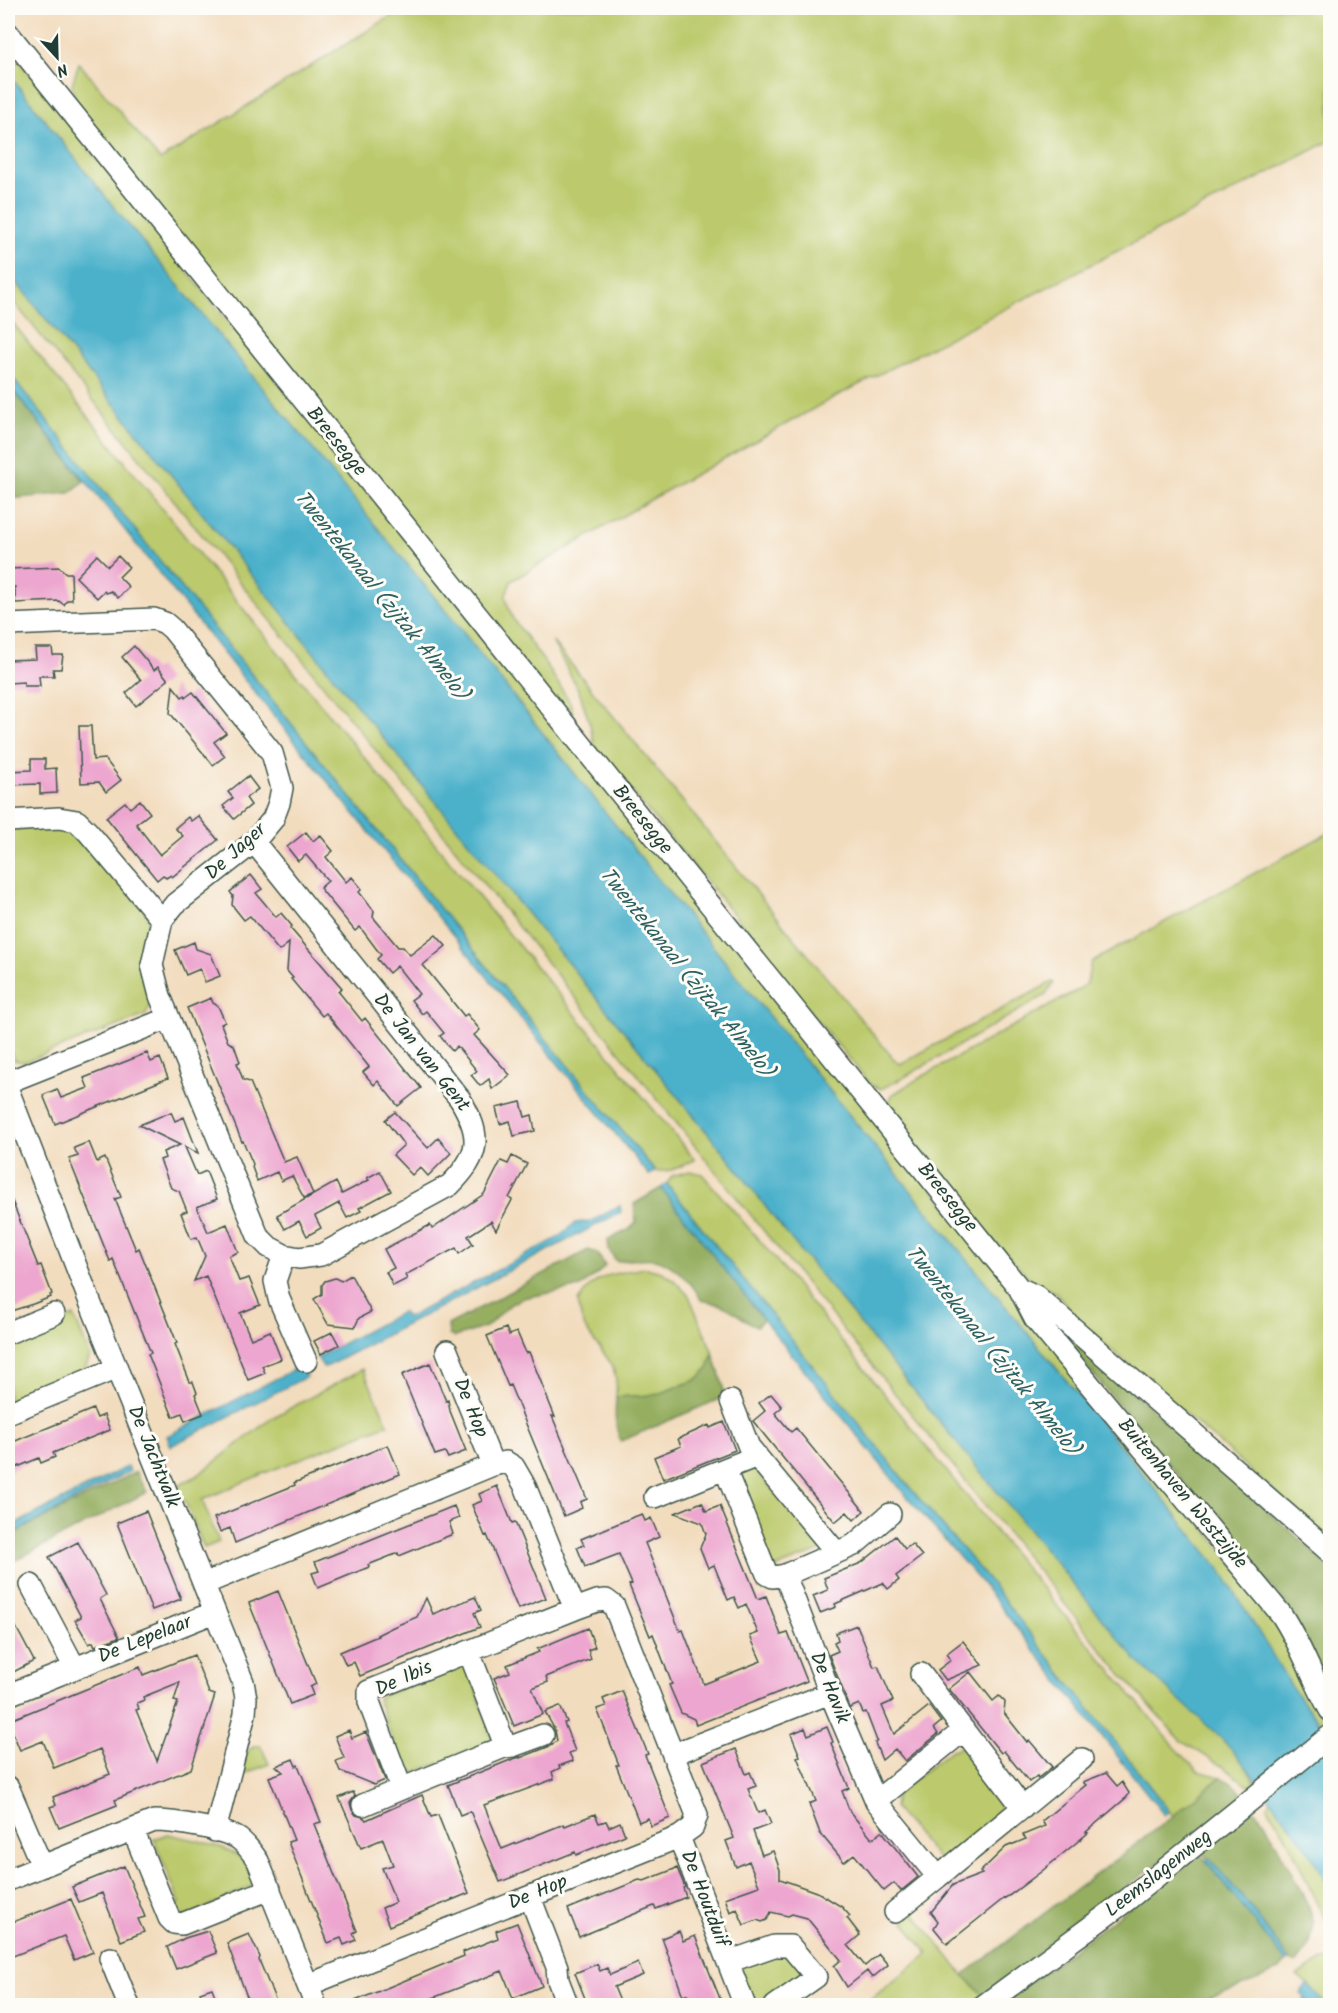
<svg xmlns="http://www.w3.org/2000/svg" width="1338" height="2013" viewBox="0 0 1338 2013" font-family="Kalam,sans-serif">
<rect width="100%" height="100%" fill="#fdfcf7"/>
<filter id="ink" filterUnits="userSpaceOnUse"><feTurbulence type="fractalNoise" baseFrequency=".0167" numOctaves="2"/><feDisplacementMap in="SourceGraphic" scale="12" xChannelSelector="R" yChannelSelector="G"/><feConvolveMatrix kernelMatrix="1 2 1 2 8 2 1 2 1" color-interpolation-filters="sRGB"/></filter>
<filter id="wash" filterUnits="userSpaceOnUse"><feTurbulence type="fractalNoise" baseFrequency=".008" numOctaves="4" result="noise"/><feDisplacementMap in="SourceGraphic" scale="24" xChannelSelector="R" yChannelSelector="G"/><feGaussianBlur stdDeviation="1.35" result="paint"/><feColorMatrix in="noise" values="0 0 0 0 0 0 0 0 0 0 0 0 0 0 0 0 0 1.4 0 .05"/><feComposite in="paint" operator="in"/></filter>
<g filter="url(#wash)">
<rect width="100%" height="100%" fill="#f2dcbe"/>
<!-- green -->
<path fill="#bcca6d" stroke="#6e8450" stroke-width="1.5" d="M404,8H1330V141L831,399L664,492L511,581L506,595L507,603L513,619L545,663L570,702L577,729L77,111L72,84L79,63L160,160Z
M8,47L142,216L700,900L1276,1617L1319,1709L1325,1729L1295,1692L1137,1466L932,1217L662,884L458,626L104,195L8,73Z
M8,272L352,700L738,1170L774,1218L951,1436L1222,1739L1244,1764L1255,1782L1249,1786L1222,1766L1181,1741L1119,1671L8,295Z
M8,317L299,678L695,1160L672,1170L656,1172L530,1020L8,372Z
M552,641C666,780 778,920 893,1058L900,1064L1052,982L1054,983L1044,996L903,1078L881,1089L871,1085L789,986L755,940L595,747L590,724L579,691Z
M63,826L77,831L146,912L151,927L143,961L151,1003L146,1015L24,1062L14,1060L8,1044V828Z
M1330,832V1540L1082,1324L1056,1292L1035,1284L991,1238L887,1107L892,1095L909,1084L1078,990L1087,983L1091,962Z
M690,1171L702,1174L772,1255L1012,1552L1174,1746L1198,1771L1221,1777L1173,1816L986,1577L912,1490L667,1184L672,1176Z
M646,1268L662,1272L674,1280L689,1296L713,1353L708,1369L696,1380L655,1395L616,1397C619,1364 606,1358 589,1334C582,1325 580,1313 578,1302C595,1273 615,1273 646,1268Z
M74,1316L90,1356L84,1372L8,1402V1342Z
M363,1369L388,1424L262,1474L202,1500L219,1542L204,1548L185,1501L178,1500L176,1489L180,1485L198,1475L272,1418Z
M752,1466L824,1549L776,1568L767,1559L739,1491L740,1473Z
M461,1664L469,1667L493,1741L484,1748L406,1775L377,1698Z
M254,1746H261L269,1764L239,1776L246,1753Z
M963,1747L967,1748L1010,1801L1009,1811L942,1863L894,1808L896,1794L951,1750Z
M1271,1800L1307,1848L1330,1889V1926L1317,1904L1289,1842L1267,1806Z
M168,1834C188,1839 222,1844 238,1856C248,1862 252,1874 256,1884L186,1917L169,1908L180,1903L154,1839Z
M911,1909L963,1975L984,1995L970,2005L862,2006L928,1954L905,1923L906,1913Z
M787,1950L805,1971L769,2006L753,2005L738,1973L746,1961Z
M1330,1959V2005H1327L1308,1985L1297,1976L1323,1960Z"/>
<!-- forest -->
<path fill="#95ae60" stroke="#5a764a" stroke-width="1.5" d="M8,384L84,481L70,493L8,499Z
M661,1188L763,1319L757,1326C746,1322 740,1316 731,1310C722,1304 712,1302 701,1300C694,1284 673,1263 655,1259C643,1257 628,1261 616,1261L609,1250L608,1240L630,1229L636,1222L634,1204Z
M588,1250L597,1253L605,1266C598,1275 588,1279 581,1287L523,1298L511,1304L486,1327L455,1337L449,1335L448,1325Z
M1044,1316L1218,1466L1330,1567V1700L1294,1617L1273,1588Z
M713,1353L723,1385L724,1397L621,1441C614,1427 615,1412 616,1397L655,1395L696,1380L708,1369Z
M136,1472L147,1492L8,1564V1536Z
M1221,1777L1232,1783L1245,1797L984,1995L963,1975L1173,1816Z
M1253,1809L1265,1822L1308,1905L1314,1924L1309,1947L1297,1963L1289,1960L1248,1904L1202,1852Z
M1200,1854L1244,1907L1286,1962L1279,1971L1193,2005L998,2006Z"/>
<!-- water -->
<path fill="#4cb1cb" stroke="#367780" stroke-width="1.5" d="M8,73L104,195L458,626L662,884L932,1217L1137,1466L1223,1573L1295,1692L1330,1736V1889L1307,1848L1244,1764L1222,1739L1136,1660L951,1436L774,1218L738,1170L352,700L8,272Z
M8,372L530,1020L656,1172L649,1175L247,683L8,384Z
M667,1184L912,1490L986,1577L1169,1811L1164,1815L980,1581L903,1492L763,1319L661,1188Z
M620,1206L621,1212L324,1368L317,1357L402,1312L407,1318L558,1238L575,1223L592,1221Z
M302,1365L306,1377L171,1446L167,1436Z
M128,1466L130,1471L8,1536V1528Z
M1209,1858L1248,1904L1289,1960L1286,1962L1206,1861Z
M1308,1985L1327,2005H1311L1304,2001L1305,1997L1301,1993L1304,1988Z"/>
<g id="blocks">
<!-- building -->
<path fill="#eda6cf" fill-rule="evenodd" d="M97,555L108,566L118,556L129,567L119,577L129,587L118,598L111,591L106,593L104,591L97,598L76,577Z
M59,567L66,573H71L72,600H67L64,605L59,601L15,603V587H8V569Z
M134,646L154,670L158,667L168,680L136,706L126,693L141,680L122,657Z
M35,648H52L53,655H63L61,669H53L54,676H39L40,686H24V682L8,683V660L36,659Z
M173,686L182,697L185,695L186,697L193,692L226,733L214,742L225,756L213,765L170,713Z
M79,726H91L93,760L105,759L121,780L106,792L99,782L81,783Z
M31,759H45V769L56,768L57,793L40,794V784L8,785V771L31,770Z
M248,776L258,789L246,798L251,805L234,819L223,806L233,798L228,792Z
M140,800L150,813L136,824L160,855L183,836L175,828L188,817L191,821L198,816L218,840L172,877L171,875L166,878L163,875L157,880L106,817L125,802L130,808Z
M306,832L313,841L320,835L333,851L326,857L346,882L352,877L362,889L359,892L374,911L373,917L398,947H403L410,955L436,935L446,946L423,965L464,1016L467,1014L480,1030L474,1035L510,1075L492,1089L489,1079L480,1086L471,1075L477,1071L457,1046L452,1051L440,1036L444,1033L426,1011L422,1014L411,1000L419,994L397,966L389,973L377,959L381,955L360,927L355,931L320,888L328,881L306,855L298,861L287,847Z
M251,875L262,889L256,893L276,917L281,913L292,926L290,928L342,988L338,991L362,1021L365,1018L421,1088L398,1106L378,1081L374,1085L363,1072L369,1067L326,1013L322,1016L291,979L293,978L287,971L289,943L279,951L250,916L244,920L232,905L233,896L230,892Z
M194,942L196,949L211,954L220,976L205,982L200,969L186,975L175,950Z
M211,998L213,1003L218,1006L225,1022L221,1024L228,1042L234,1045L240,1062L237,1063L243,1080L250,1082L284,1162L297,1157L313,1194L304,1198L292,1176L281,1181L277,1172L257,1181L252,1167L253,1164L243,1141L242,1142L187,1008Z
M147,1053L151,1062L160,1058L168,1078L55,1124L43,1095L57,1089L61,1098L88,1088L84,1078Z
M521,1102L525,1117L532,1115L535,1131L514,1136L510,1121L500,1124L496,1108Z
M171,1112L175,1121L184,1117L198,1153L185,1147L197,1175L206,1171L217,1199L197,1207L208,1232L227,1224L238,1252L229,1256L239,1281L249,1278L260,1305L240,1313L251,1339L270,1331L281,1359L262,1366L265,1373L248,1380L206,1276L194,1281L205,1256L197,1237L191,1239L181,1213L187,1211L179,1191L171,1188L160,1160L165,1158L163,1152L180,1145L139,1125Z
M395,1112L428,1148L438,1138L451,1153L428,1176L420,1167L412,1175L393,1155L404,1145L385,1120Z
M89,1142L97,1162L105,1158L121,1197L115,1199L136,1250L139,1248L177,1343L175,1344L190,1382H193L197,1393L195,1394L203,1414L185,1421L182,1413L173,1417L148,1354L151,1353L140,1326L113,1259L110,1261L69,1159L78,1156L74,1148Z
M512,1156L527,1164L509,1198L512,1200L496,1230L491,1221L468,1236L473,1244L459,1254L456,1248L405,1275L407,1279L393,1286L386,1272L394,1268L384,1249L430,1225L432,1229L484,1194L501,1161L508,1164Z
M380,1171L391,1191L359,1208L361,1211L347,1218L339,1203L315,1216L321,1228L307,1236L299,1221L285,1229L277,1215L336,1182L342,1194L369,1180L367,1178Z
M8,1191L38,1266L41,1265L52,1294L50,1295L51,1297L33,1304L8,1312Z
M351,1275L371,1312L359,1318L355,1327L328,1324L314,1299L322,1294V1285L325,1281L335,1278L341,1281Z
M506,1328L509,1335L517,1332L526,1353L529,1352L555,1417L552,1416L587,1499L580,1502L582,1508L564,1516L510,1385L508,1386L487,1336Z
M332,1332L339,1345L321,1354L314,1341Z
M430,1363L446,1401L448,1400L450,1411L466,1451L448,1458L445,1452L435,1455L402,1375Z
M771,1394L782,1407L775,1413L791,1432L796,1428L864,1511L854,1520L847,1512L835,1522L753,1421L765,1411L759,1403Z
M93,1409L97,1418L104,1415L110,1430L53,1453L55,1457L41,1463L39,1458L8,1471V1444Z
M724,1422L735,1450L663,1479L654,1457L681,1446L678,1439L709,1425L710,1428Z
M388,1445L400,1474L235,1543L230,1528L220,1532L214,1518L295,1485L294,1483Z
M497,1486L512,1523L515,1522L546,1598L518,1609L487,1535L485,1536L472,1505L482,1501L479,1494Z
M702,1502L706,1511L720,1506L758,1599L766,1596L781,1635L788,1633L807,1681L696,1725L694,1719L681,1713L669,1685L672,1684L653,1634L650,1636L629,1585L632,1584L619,1554L585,1567L577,1547L584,1545L581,1539L631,1518L642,1514L645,1521L651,1518L659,1537L645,1543L680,1631L683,1630L704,1684L761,1661L750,1636L758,1633L746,1604L739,1608L734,1597L728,1600L714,1565L708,1568L700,1548L706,1534L702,1523L675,1513Z
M454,1506L459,1518L449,1522L453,1534L399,1556L398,1553L368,1565L369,1567L318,1588L312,1573L319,1571L315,1562Z
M146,1511L181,1599L152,1610L117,1523Z
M895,1536L905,1549L912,1544L922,1556L896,1576L899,1580L888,1589L883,1583L835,1604L836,1607L820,1613L813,1596L828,1590L824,1578L861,1563Z
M78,1542L106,1595L100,1599L119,1637L95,1646L93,1642L89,1644L75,1620L81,1617L49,1557Z
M278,1591L316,1684L310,1687L313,1695L290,1704L249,1603Z
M475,1597L481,1610L474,1613L480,1627L360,1676L354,1662L346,1665L340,1652L378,1636L377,1635L393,1627L417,1617L426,1598L433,1614Z
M8,1612L34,1661L8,1675Z
M857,1625L874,1667L878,1666L893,1701L882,1706L894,1734L929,1706L941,1722L934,1728L938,1734L905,1761L895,1749L882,1760L875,1743L877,1741L866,1712L863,1713L859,1704L850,1708L829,1655L838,1651L834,1642L838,1640L836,1633Z
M588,1628L595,1647L588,1650L591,1659L546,1677L548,1682L532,1688L543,1714L514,1726L494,1678L510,1672L507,1665L539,1652L537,1649Z
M963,1641L982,1665L946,1680L938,1670L951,1660L946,1654Z
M194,1655L209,1693L215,1695L191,1769L115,1800L117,1805L59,1828L50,1807L56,1805L53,1797L110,1774L100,1749L54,1768L43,1741L20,1750L8,1721L140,1667L143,1675ZM180,1682L174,1701L178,1702L157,1761L136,1710L139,1709L137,1703L144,1700L143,1697Z
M970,1672L993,1701L999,1696L1005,1702L1004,1713L1027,1742L1029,1740L1052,1767L1038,1778L1037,1776L1029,1782L1004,1751L1001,1753L949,1689Z
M622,1691L648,1754L645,1755L670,1818L651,1826L648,1818L639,1822L616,1765H619L597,1709L606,1706L603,1699Z
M560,1706L567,1722L564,1723L575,1751L569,1753L573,1761L559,1766L560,1768L552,1772L554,1779L484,1805L502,1849L564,1824L565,1826L595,1814L599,1823L606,1821L609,1827L620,1822L625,1835L576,1855L575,1852L500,1882L470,1811L460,1815L448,1785L513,1759L520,1757V1758L550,1746L557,1741L555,1730L545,1712Z
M827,1727L833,1742L831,1743L849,1788L842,1791L850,1812L872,1839L882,1831L918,1877L901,1891L894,1883L884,1891L854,1854L844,1862L820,1833L809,1804L816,1801L797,1757L800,1756L791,1734L805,1728L808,1735Z
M349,1730L352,1738L366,1732L385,1780L374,1785L340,1771L336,1761L344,1758L335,1736Z
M736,1749L746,1774L750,1772L756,1786L748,1789L758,1813L765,1810L771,1824L753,1831L762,1855L773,1851L780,1870V1879L819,1893L842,1907L850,1916L847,1918L860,1935L848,1945L865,1966L879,1954L888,1965L872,1978L867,1971L847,1987L834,1966L841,1960L807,1918L792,1914L788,1916L771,1912L767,1920L762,1922L757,1920L744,1925L737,1909L730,1912L725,1898L759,1886L749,1861L736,1867L726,1841L734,1838L703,1762Z
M293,1759L296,1766L298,1765L321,1822L314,1824L357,1931L353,1933L356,1940L344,1945L341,1938L328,1943L288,1842L294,1840L269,1777L283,1772L276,1766Z
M1106,1773L1117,1786L1122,1782L1129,1793L1127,1797L1086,1832L1088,1833L1042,1871L1010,1895L1003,1899L947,1944L934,1928L938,1921L931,1912L953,1885L982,1874L980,1872L1006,1847L1026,1839L1023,1835L1045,1826L1042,1821L1086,1785L1083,1782Z
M353,1792L355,1796L350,1803L352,1810L356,1815L363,1817L366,1820L422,1795L431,1817L438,1815L469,1893L389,1926L382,1908L396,1902L382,1868L393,1865L383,1839L361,1848L339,1798Z
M124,1866L145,1917L138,1919L144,1932L121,1941L102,1893L79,1902L72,1887Z
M677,1868L685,1887L683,1888L686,1897L656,1909L654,1906L649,1908L579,1937L568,1909L639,1880L644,1881Z
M71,1899L93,1952L74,1960L64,1936L8,1958V1924Z
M517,1923L542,1986L513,1998L502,1971L412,2006H343L464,1956L463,1952L498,1938L496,1931Z
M208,1931L217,1953L176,1969L167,1947L185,1938Z
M679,1931L683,1941L695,1936L723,2006H692L688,1994L683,1996L662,1938Z
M249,1934L260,1957L259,1960L278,2006H251L246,1994L227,1943Z
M638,1963L643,1975L614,1987L622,2006H588L575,1973L597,1964L600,1971L607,1968L610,1975Z
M212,1988L219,2006H206L200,1992Z"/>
</g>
</g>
<g filter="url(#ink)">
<use href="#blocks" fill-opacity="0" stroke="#3f5549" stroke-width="1.5"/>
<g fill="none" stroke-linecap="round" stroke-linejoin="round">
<defs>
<path id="minor" d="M8,33L1019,1288L1036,1296L1330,1552
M8,625L154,619L165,623L172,629L272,753L282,788L279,803L273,819L254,842L175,904L162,920L152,965L160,996L258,1236L269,1247L284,1255L275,1281L279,1299L306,1361
M8,821L59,818L77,821L88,832L162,920
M254,842L460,1099C482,1136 481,1154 450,1185L321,1255L299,1258L284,1255
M8,1082L169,1018
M8,1090L88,1297L243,1682L246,1698L245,1714L215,1831
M1019,1288L1035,1319L1281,1614C1301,1644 1312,1678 1330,1710
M8,1333L54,1314
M731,1401L749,1447L836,1552
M8,1413L117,1368
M725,1469L767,1574L773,1577L785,1575L854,1545L890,1514
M655,1497L757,1456
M785,1575L830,1693L876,1801L938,1877L1082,1759
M204,1584L493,1465
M31,1585L75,1668
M469,1652L503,1740L504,1747L408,1786L399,1782L369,1702V1691L575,1609
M921,1674L1023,1808
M8,1695L215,1612
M504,1747L513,1746L543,1735
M674,1754L830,1693
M8,1787L42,1866
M876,1801L964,1730
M363,1805L408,1786
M133,1830L169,1918L174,1923L182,1924L270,1889
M679,1837L745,2006
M8,1880L154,1821C173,1821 224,1829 239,1839C247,1845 252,1852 258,1861L316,2006
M530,1897L557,1967L558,1980L568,2006
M895,1912L938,1877
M110,1958L129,2006
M728,1962L774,1946H790L816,1977L775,2006
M308,1985L679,1837L693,1827L697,1815L614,1606L606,1600L597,1601L575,1609L525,1486L514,1467L506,1462L493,1465L447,1351
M983,2006L1127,1900L1330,1736"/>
</defs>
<!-- minor casing -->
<use href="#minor" stroke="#3f5549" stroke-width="24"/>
<!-- minor -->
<use href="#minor" stroke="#fff" stroke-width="21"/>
</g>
</g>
<g text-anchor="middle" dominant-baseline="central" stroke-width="6" stroke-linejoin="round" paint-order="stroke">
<!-- street labels -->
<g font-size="20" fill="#1f3d34" stroke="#fdfcf7">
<text transform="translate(336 442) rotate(51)">Breesegge</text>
<text transform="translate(642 820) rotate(51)">Breesegge</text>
<text transform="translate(236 852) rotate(-42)">De Jager</text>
<text transform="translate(421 1053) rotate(52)">De Jan van Gent</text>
<text transform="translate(947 1198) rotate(51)">Breesegge</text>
<text transform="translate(470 1408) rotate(68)">De Hop</text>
<text transform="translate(153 1457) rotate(68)">De Jachtvalk</text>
<text transform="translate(1182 1494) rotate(50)">Buitenhaven Westzijde</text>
<text transform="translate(145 1640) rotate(-22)">De Lepelaar</text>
<text transform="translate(404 1679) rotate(-24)">De Ibis</text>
<text transform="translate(829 1688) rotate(68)">De Havik</text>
<text transform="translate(1159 1874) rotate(-38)">Leemslagenweg</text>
<text transform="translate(538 1893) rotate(-22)">De Hop</text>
<text transform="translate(704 1899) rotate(69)">De Houtduif</text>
</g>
<!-- water labels -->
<g font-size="21" font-style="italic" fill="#2c6061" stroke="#fdfcf7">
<text transform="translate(381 596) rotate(51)">Twentekanaal (zijtak Almelo)</text>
<text transform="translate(686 973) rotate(51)">Twentekanaal (zijtak Almelo)</text>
<text transform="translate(992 1351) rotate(51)">Twentekanaal (zijtak Almelo)</text>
</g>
</g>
<!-- margin -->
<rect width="1338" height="2013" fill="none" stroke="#fdfcf7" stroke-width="30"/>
<!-- north arrow -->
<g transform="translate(57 57) rotate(158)" stroke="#fdfcf7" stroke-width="4.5" paint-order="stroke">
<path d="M0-4.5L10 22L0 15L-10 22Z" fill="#1f3d34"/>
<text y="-9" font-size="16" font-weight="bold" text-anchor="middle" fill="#1f3d34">N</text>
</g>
</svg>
